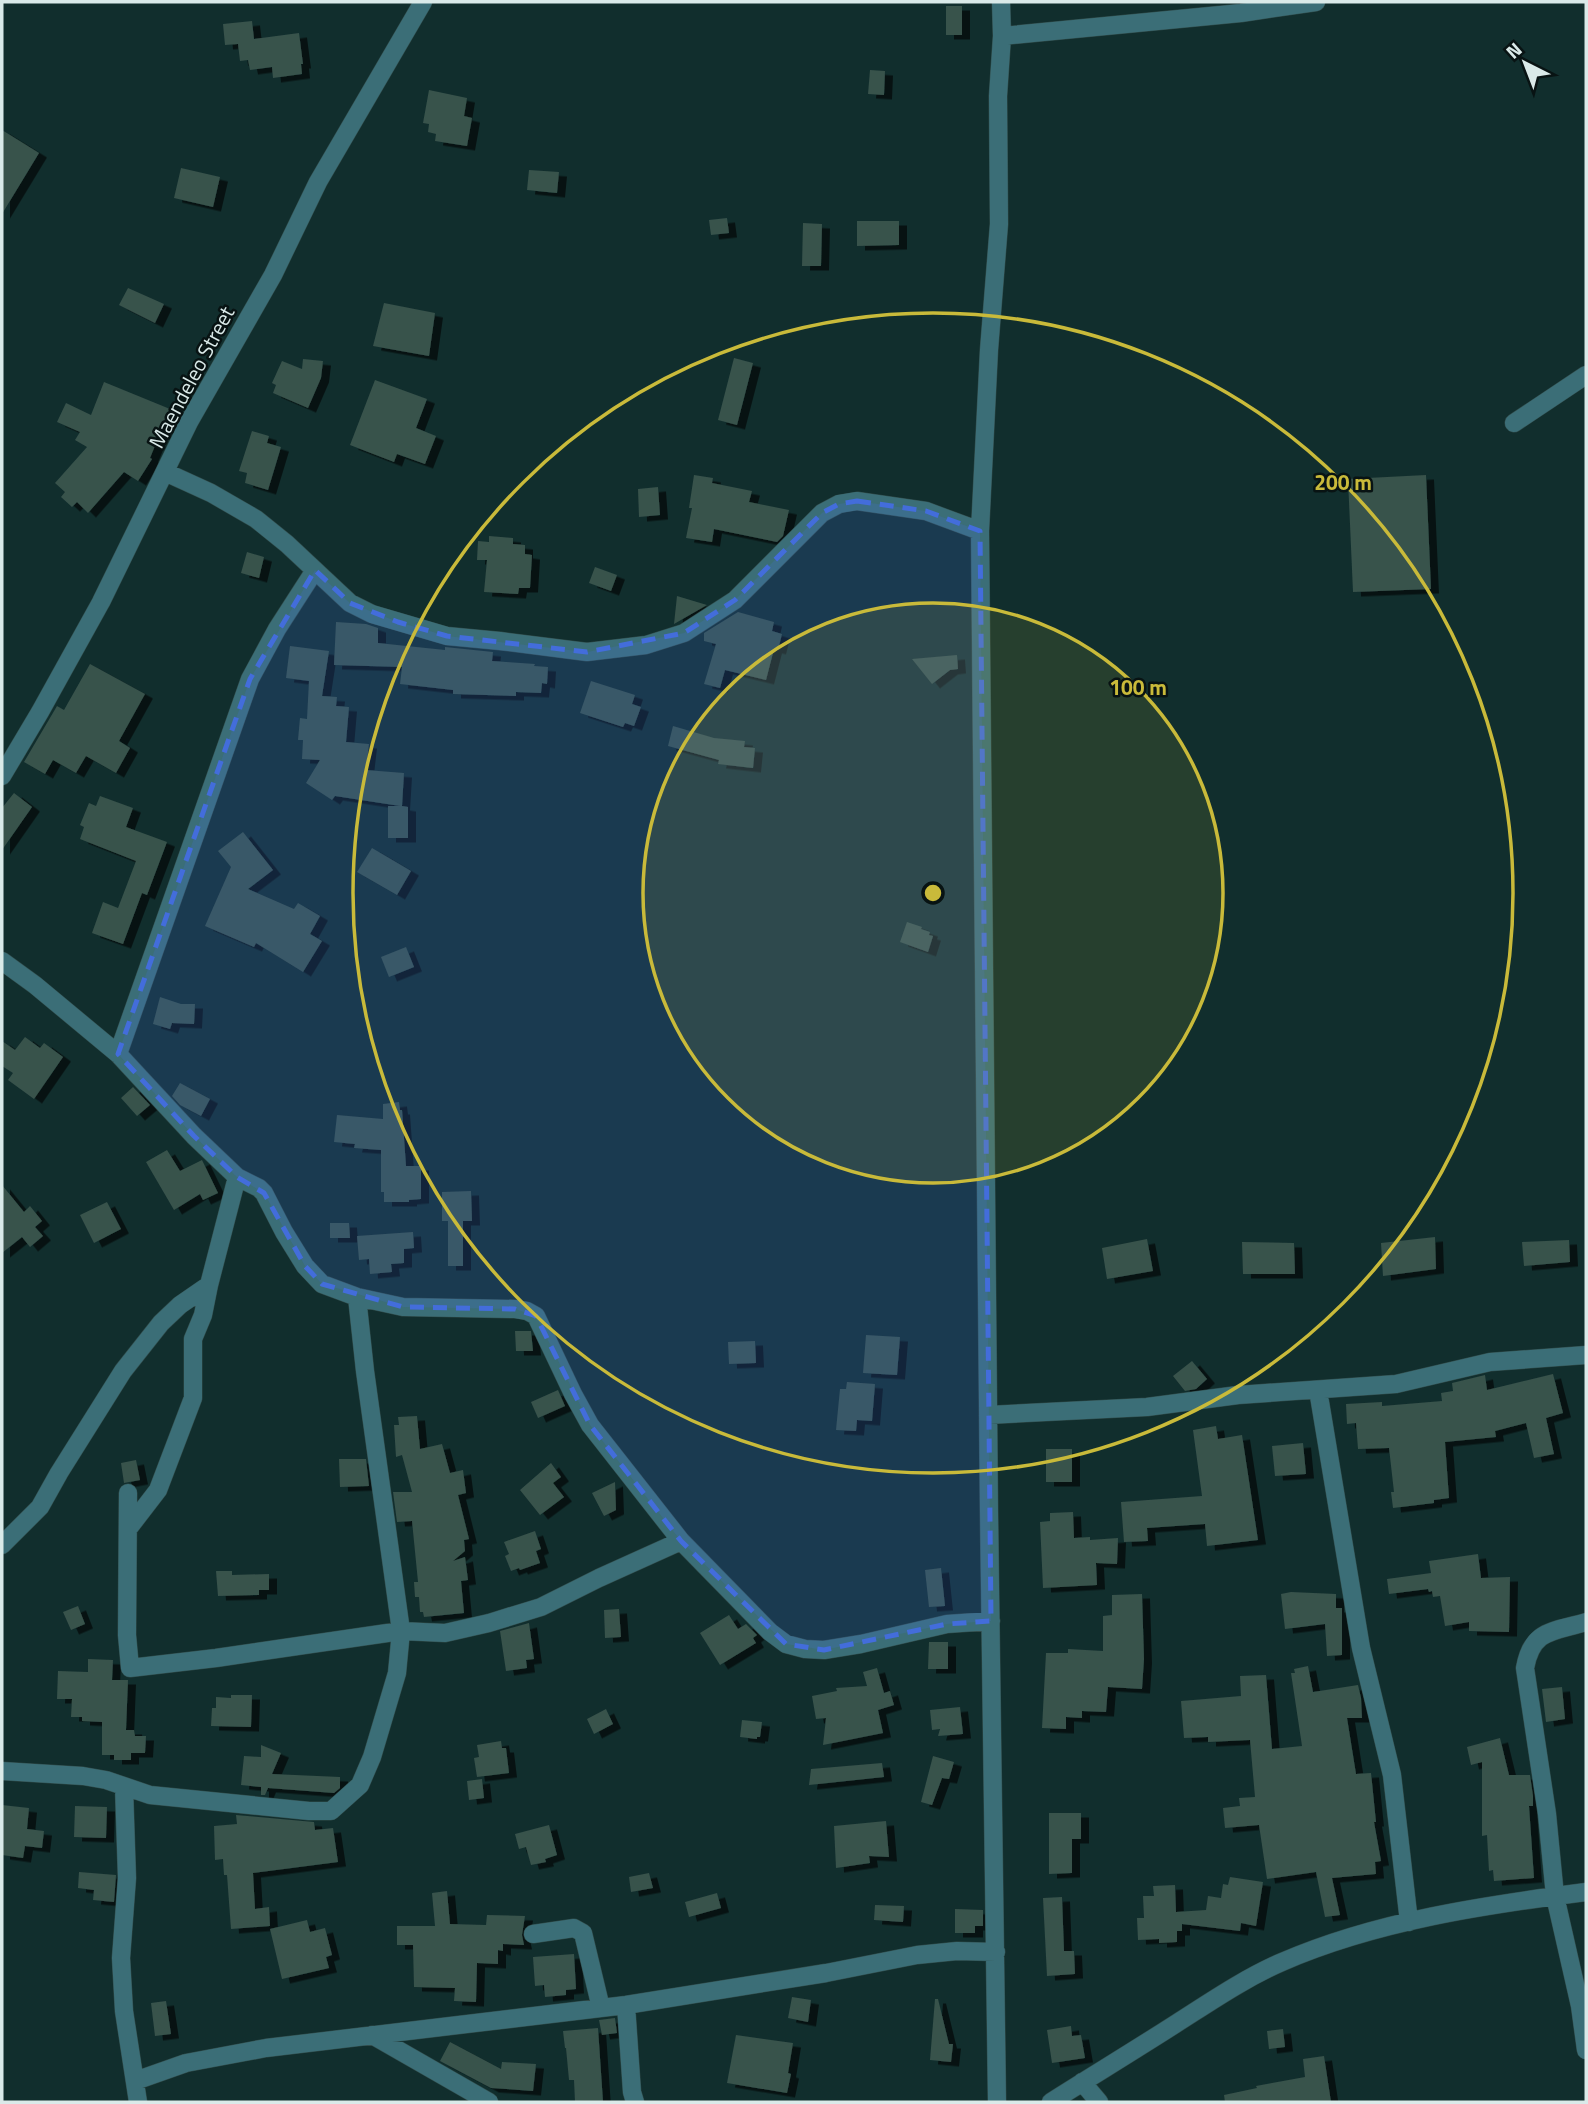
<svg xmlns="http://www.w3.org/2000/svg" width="1588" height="2104" viewBox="0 0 1588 2104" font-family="'Titillium Web',sans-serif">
<defs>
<filter id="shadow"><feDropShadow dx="8" dy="4.5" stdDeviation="0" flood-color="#0009"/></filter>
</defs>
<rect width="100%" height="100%" fill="#112e2d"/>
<!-- building -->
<path fill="#38524b" filter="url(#shadow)" d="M946,6H962V35H946Z
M252,21L254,39L299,33L303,64H301L302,74L273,78L272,67L250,70L248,60L240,61L238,44L225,45L223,24Z
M870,70L885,71L884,95L868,94Z
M429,90L467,98L464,116L472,118L467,146L435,141L436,134L428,132L429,124L423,123Z
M2,130L39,153L2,214Z
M181,168L220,177L213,207L174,198Z
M529,170L559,172L557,193L527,190Z
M727,218L729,233L711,235L709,220Z
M857,221H899V245L857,246Z
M803,223L822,224L821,266H802Z
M128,288L164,304L155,323L119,305Z
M384,303L435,313L429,356L373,346Z
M734,358L753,363L737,425L718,420Z
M303,359L323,361L321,378L308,408L273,393L276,385L272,383L282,361L302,369Z
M375,380L427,399L416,428L436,436L425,464L397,454L394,462L350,445Z
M104,382L170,409L150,458L152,459L138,481L124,472L88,513L77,502L72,507L61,497L65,492L55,483L87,447L75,440L80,432L57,422L66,403L91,415Z
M252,431L269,436L267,443L281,447L268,490L245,483L247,473L239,471Z
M694,475L713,478L712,483L752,491L749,502L789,510L783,536L777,542L714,529L712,542L686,538L692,508H689Z
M1426,475L1431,589L1353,592L1348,479Z
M658,487L660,515L639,517L638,489Z
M489,536L513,538V544L525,545V554L532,555L530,588H519L518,594L484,592L487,560H477L478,541L489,542Z
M247,552L264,557L259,578L241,573Z
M595,567L617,575L611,591L589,583Z
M677,596L707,605L674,624Z
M738,612L774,622L772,631L782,634L778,650L774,649L766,680L725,670L720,688L704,684L716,644L704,641V633Z
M336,622L366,624L378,628V643L445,650V647L493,652L492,661L535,664L534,666L548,667L547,684L542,683L541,693L516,692V696L453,694V690L400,684L402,667L334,665Z
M290,646L329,651L322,696L337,697L336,706L349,707L346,742L369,744L366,770L404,773L402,806L408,807V838H388V806H400L335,796L332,800L306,783L320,760L302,759L303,740H298L300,718L307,719L309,681L286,678Z
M957,655L958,669L950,670L932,684L912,659Z
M90,664L145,694L119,741L130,748L116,773L86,756L76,773L53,760L45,774L24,762L57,706L64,710Z
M591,681L635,695L632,704L641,707L634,726L625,723L623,727L580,713Z
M673,726L714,738L745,741L744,747L755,748L753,768L718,764L719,760L668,746Z
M14,793L32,807L2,850V808Z
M100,796L133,808L126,827L167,842L147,895L142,893L123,944L92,933L103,902L118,908L136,861L80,839L84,827L80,825L89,803L96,806Z
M243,832L273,870L248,889L294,909L298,903L320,916L310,934L322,941L303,972L256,943L254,947L205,926L231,867L218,851Z
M372,848L411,871L397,895L357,872Z
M907,922L922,927L921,929L930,932L929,935L933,936L928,952L900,942Z
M406,947L414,967L389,977L381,957Z
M160,997L181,1004H195L194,1024L172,1023L170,1029L153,1024Z
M25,1037L40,1048L44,1043L63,1057L34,1099L8,1080L13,1073L2,1066V1041L15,1050Z
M180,1083L210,1099L201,1116L180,1105L172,1096Z
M133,1087L150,1105L137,1116L121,1098Z
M399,1102L400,1110H402L406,1166H421V1199L409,1200V1202H384V1192H381V1150L354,1148L355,1144L334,1142L337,1115L383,1119V1104Z
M167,1150L180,1171L202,1160L218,1193L203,1200L200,1194L174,1210L146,1162Z
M2,1185L24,1212L30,1206L42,1221L35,1227L43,1236L30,1247L22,1237L2,1253Z
M471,1191L472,1221H463V1266H448V1221H442V1192Z
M107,1202L121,1229L94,1243L80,1215Z
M330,1223H349L350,1238H330Z
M413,1232L414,1248L404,1249V1263L391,1264L392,1272L370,1274L369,1259L359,1260L357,1236Z
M1435,1237L1436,1269L1383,1276L1381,1243Z
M1147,1239L1153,1271L1107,1279L1102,1248Z
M1569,1240L1570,1262L1524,1266L1522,1242Z
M1242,1242L1294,1243L1295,1274H1243Z
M515,1331H531L533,1351H516Z
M866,1335L900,1337L897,1375L863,1373Z
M755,1341L756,1363L729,1364L728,1342Z
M1192,1361L1207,1379L1196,1389L1185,1391L1173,1376Z
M1553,1374L1563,1413L1546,1418L1554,1454L1534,1458L1526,1423L1495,1431L1496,1437L1445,1442L1449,1498L1434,1500V1503L1393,1508L1391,1492H1394L1389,1448L1358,1449L1356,1423L1347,1424L1346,1404L1382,1402V1406L1442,1401L1441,1393L1453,1391L1452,1383L1485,1375L1487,1390Z
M847,1382L875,1384L872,1421L857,1420L856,1431L836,1430L840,1389H846Z
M558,1390L565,1406L538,1418L531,1402Z
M417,1416L420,1449L442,1444L450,1473L463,1470L466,1493L458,1495L469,1539L464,1540L465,1551L453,1561L465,1557L468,1580L461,1581L464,1613L424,1617L423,1612H420L419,1597H415L414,1582H418L412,1521L397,1522L393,1492H412L402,1455L396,1457L394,1425H399L398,1417Z
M1216,1426L1218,1439L1242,1435L1258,1540L1207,1546L1205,1524L1147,1528L1148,1541L1124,1542L1121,1502L1202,1496L1193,1430Z
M1303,1443L1306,1474L1275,1476L1272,1446Z
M1046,1449H1072V1482H1046Z
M339,1459H366L369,1486L340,1487Z
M136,1460L140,1480L124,1483L121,1463Z
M551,1463L561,1477L553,1483L564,1497L540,1515L520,1490Z
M615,1482L616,1510L604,1516L592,1493Z
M1073,1512L1074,1538L1090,1537V1540L1118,1538L1117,1564L1096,1563L1097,1585L1043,1588L1040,1522L1050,1521V1513Z
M535,1531L541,1549L536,1551L540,1563L520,1570L519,1568L511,1571L505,1556L509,1554L504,1542Z
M1478,1554L1481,1578L1510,1577L1509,1632L1469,1631V1622L1445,1626L1440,1596L1433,1597L1432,1591L1429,1592L1428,1589L1389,1594L1387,1579L1431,1573L1429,1561Z
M941,1568L945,1606L929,1607L925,1570Z
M216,1571H232V1575L269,1574V1590H259V1595L218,1596Z
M1291,1592L1336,1594V1608H1342V1655L1327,1656L1325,1624L1285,1629L1281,1594Z
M1142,1594L1144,1659L1142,1689L1108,1687L1106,1712L1082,1711V1718L1066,1717V1729L1042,1728L1046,1653H1068V1649L1103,1651V1616L1112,1615V1595Z
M78,1606L85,1624L71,1630L63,1612Z
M619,1609L621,1637L605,1638L604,1610Z
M729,1615L738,1629L746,1624L757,1635L753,1638L756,1643L720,1665L700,1633Z
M529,1623L534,1659L526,1660L527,1668L506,1671L500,1631Z
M929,1642H948V1669H928Z
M88,1659L113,1660L112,1680H128L126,1730H134L135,1736H146L145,1753H131V1760H114V1755H102V1722L82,1721V1717H71L72,1699H57L58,1671L88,1672Z
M1308,1666L1313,1692L1358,1685L1361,1698L1362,1718H1347L1356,1774L1371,1773L1376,1822H1374L1381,1861L1375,1862L1376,1874L1332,1878L1340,1915L1325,1917L1316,1872L1267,1879L1259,1825L1225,1828L1223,1808L1240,1806L1239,1798L1255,1797L1250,1740L1208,1742V1737L1184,1738L1181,1701L1241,1696L1240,1676L1266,1675L1272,1749L1302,1746L1291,1673H1295L1294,1669Z
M877,1668L884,1693L890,1691L894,1705L878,1710L883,1733L823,1745L826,1718L816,1719L812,1696L837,1691L836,1688L867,1686L863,1672Z
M1562,1687L1565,1719L1546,1722L1542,1689Z
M231,1695H252L251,1727L211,1726L212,1708H216V1697L231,1698Z
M960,1707L963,1734L938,1736L940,1729L932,1730L930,1710Z
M606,1709L613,1724L594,1734L587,1719Z
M742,1720L762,1722L760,1737H757V1739L740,1737Z
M1500,1738L1509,1775H1530L1533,1796V1806H1529L1534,1878L1494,1881L1493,1870L1489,1871L1487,1835L1482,1836V1762L1471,1765L1467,1747Z
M501,1741L502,1748H506L509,1773L477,1777L474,1758L479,1757L477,1745Z
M261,1745L281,1753L272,1774L340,1777V1788L334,1793L268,1788L265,1795H261V1787L241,1785L244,1756L261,1757Z
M933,1756L954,1762L949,1779L942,1778L932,1805L921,1802Z
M882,1763L884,1777L809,1785L811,1769Z
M482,1779L484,1798L469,1800L467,1781Z
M2,1805L29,1808L27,1829L44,1831L42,1848L25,1846L23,1858L2,1855Z
M75,1806L107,1807L106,1838L74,1837Z
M1049,1813H1081V1839H1072V1873L1049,1874Z
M236,1815L314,1822L315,1830L333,1828L338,1862L253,1873L255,1909L269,1907L270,1926L231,1929L227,1875H224L223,1859L215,1860L214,1826L237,1824Z
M886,1821L889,1857L869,1856L870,1863L836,1868L834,1826Z
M549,1825L557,1855L545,1859L546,1862L531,1865L526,1847L519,1849L515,1834Z
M79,1872L116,1875L114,1902L93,1900L94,1890L78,1888Z
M649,1873L653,1888L631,1892L629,1877Z
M1230,1877L1263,1882L1256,1926L1241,1923L1240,1931L1182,1924V1931H1177V1942L1159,1943V1939L1138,1940L1137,1918H1144L1143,1896H1154L1153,1886L1175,1885L1176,1912L1206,1910L1208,1896L1221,1898L1223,1884L1228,1885Z
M447,1891L450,1924L486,1925L487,1915L525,1916L522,1935L524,1945L503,1944V1951L498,1950V1964L477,1963L476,2002L454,2001L455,1988L414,1987L413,1945H397V1926H435L432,1893Z
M717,1893L721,1908L689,1917L685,1902Z
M1062,1897L1064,1951H1074L1075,1974L1047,1976L1043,1898Z
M875,1905L904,1906L903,1922L874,1920Z
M955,1909L983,1910V1926H975V1933H955Z
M307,1920L310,1932L325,1928L332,1955L326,1957L329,1968L282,1979L270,1929Z
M574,1954L576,1989L566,1990V1995L545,1997L544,1985L535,1986L533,1957Z
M792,1997L811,2000L808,2022L788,2018Z
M935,1999H938L949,2044H953L951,2062L930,2060Z
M166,2001L171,2034L155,2036L151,2003Z
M615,2018L617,2033L602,2035L599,2020Z
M1071,2026L1072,2036L1081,2035L1085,2058L1052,2063L1047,2030Z
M598,2028L603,2102H575L574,2080H569L566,2048H565L563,2031Z
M1283,2029L1285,2047L1269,2049L1267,2031Z
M736,2035L793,2043L788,2073L791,2074L787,2093L727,2083Z
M450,2042L501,2069L502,2062L536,2064L533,2091L491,2088L440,2061Z
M1324,2056L1331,2102H1225L1224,2095L1257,2088L1256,2086L1305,2077L1303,2059Z"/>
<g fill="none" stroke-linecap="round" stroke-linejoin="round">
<defs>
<path id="minor" d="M1002,36L1241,13L1316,2
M1514,423L1586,375
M165,472L211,493L256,519L287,544L350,603L372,614L447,636L500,641L587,652L646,645L684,633L735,600L822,513L839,504L857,501L926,511L980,531
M2,776L40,712L101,602L189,422L273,275L318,182L423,2
M2,961L35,985L118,1054L194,1136L237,1177L259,1188L264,1193L284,1232L305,1266L322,1284L357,1297L403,1307L515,1309L527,1311L536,1316L573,1394L590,1425L681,1541L770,1632L786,1644L805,1649L824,1650L861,1644L947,1624L991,1621
M118,1054L250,679L277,629L315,570
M1318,1390L1361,1648L1392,1775L1409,1922
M988,1415L1147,1407L1238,1395L1396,1384L1490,1362L1586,1355
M128,1493L127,1635L130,1668L216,1658L401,1631L445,1633L489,1623L541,1607L599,1578L681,1541
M128,1529L158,1490L193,1398V1339L203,1315L209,1285L237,1177
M2,1545L40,1507L59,1473L123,1371L161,1323L180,1305L209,1285
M1586,1622C1553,1632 1532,1629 1525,1668L1547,1814L1555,1896L1580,2006L1586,2050
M2,1771L83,1776L106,1780L150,1795L309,1811H331L360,1785L372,1757L397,1673L401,1631L365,1371L357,1297
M124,1787L127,1878L121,1958L124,2011L138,2102
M533,1934L574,1928L583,1933L601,2008
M626,2005L632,2092L635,2102
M372,2035L489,2102
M135,2081L186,2063L266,2048L626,2005L826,1973L917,1955L957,1951L996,1952
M1082,2082L1099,2102
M997,2102L989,1512L980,531L989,350L999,224L998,96L1002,36L1001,2
M1051,2102C1092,2076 1135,2050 1177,2023C1210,2002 1245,1978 1282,1962C1376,1921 1485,1905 1586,1892"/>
</defs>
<!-- minor casing -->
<use href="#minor" stroke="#314c4b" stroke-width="19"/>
<!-- minor -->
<use href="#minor" stroke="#3b6e77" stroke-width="18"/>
</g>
<!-- marked area -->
<path fill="#436ddb" fill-opacity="0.2" stroke="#436ddb" stroke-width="5" stroke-dasharray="14 9" stroke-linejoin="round" d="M857,501L926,511L980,531L991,1621L947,1624L824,1650L786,1644L681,1541L590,1425L536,1316L515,1309L403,1307L322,1284L305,1266L264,1193L237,1177L194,1136L118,1054L250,679L315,570L350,603L398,622L447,636L587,652L684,633L735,600L822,513L839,504Z"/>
<!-- distance rings -->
<circle cx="933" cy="893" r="290" fill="#c9ba3a" fill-opacity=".12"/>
<g fill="none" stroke="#c9ba3a" stroke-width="3.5">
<circle cx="933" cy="893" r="290"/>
<circle cx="933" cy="893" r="580"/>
</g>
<g text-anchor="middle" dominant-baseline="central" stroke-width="5" stroke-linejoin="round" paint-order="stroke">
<!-- street labels -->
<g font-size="21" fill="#daeae9" stroke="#081313">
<text transform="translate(191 377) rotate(-62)">Maendeleo Street</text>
</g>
</g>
<circle cx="933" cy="893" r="10" fill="#c9ba3a" stroke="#081313" stroke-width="3.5"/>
<g font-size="21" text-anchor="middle" font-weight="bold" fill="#c9ba3a" stroke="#081313" stroke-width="5" stroke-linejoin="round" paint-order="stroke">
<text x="1343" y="490">200 m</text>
<text x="1138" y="695">100 m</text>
</g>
<!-- border -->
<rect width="1588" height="2104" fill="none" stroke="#daeae9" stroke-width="7"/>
<!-- north arrow -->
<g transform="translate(1525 63) rotate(318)" stroke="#081313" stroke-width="5" paint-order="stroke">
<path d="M0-5L12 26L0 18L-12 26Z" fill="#daeae9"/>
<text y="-10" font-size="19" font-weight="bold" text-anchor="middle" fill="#daeae9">N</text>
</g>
</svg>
